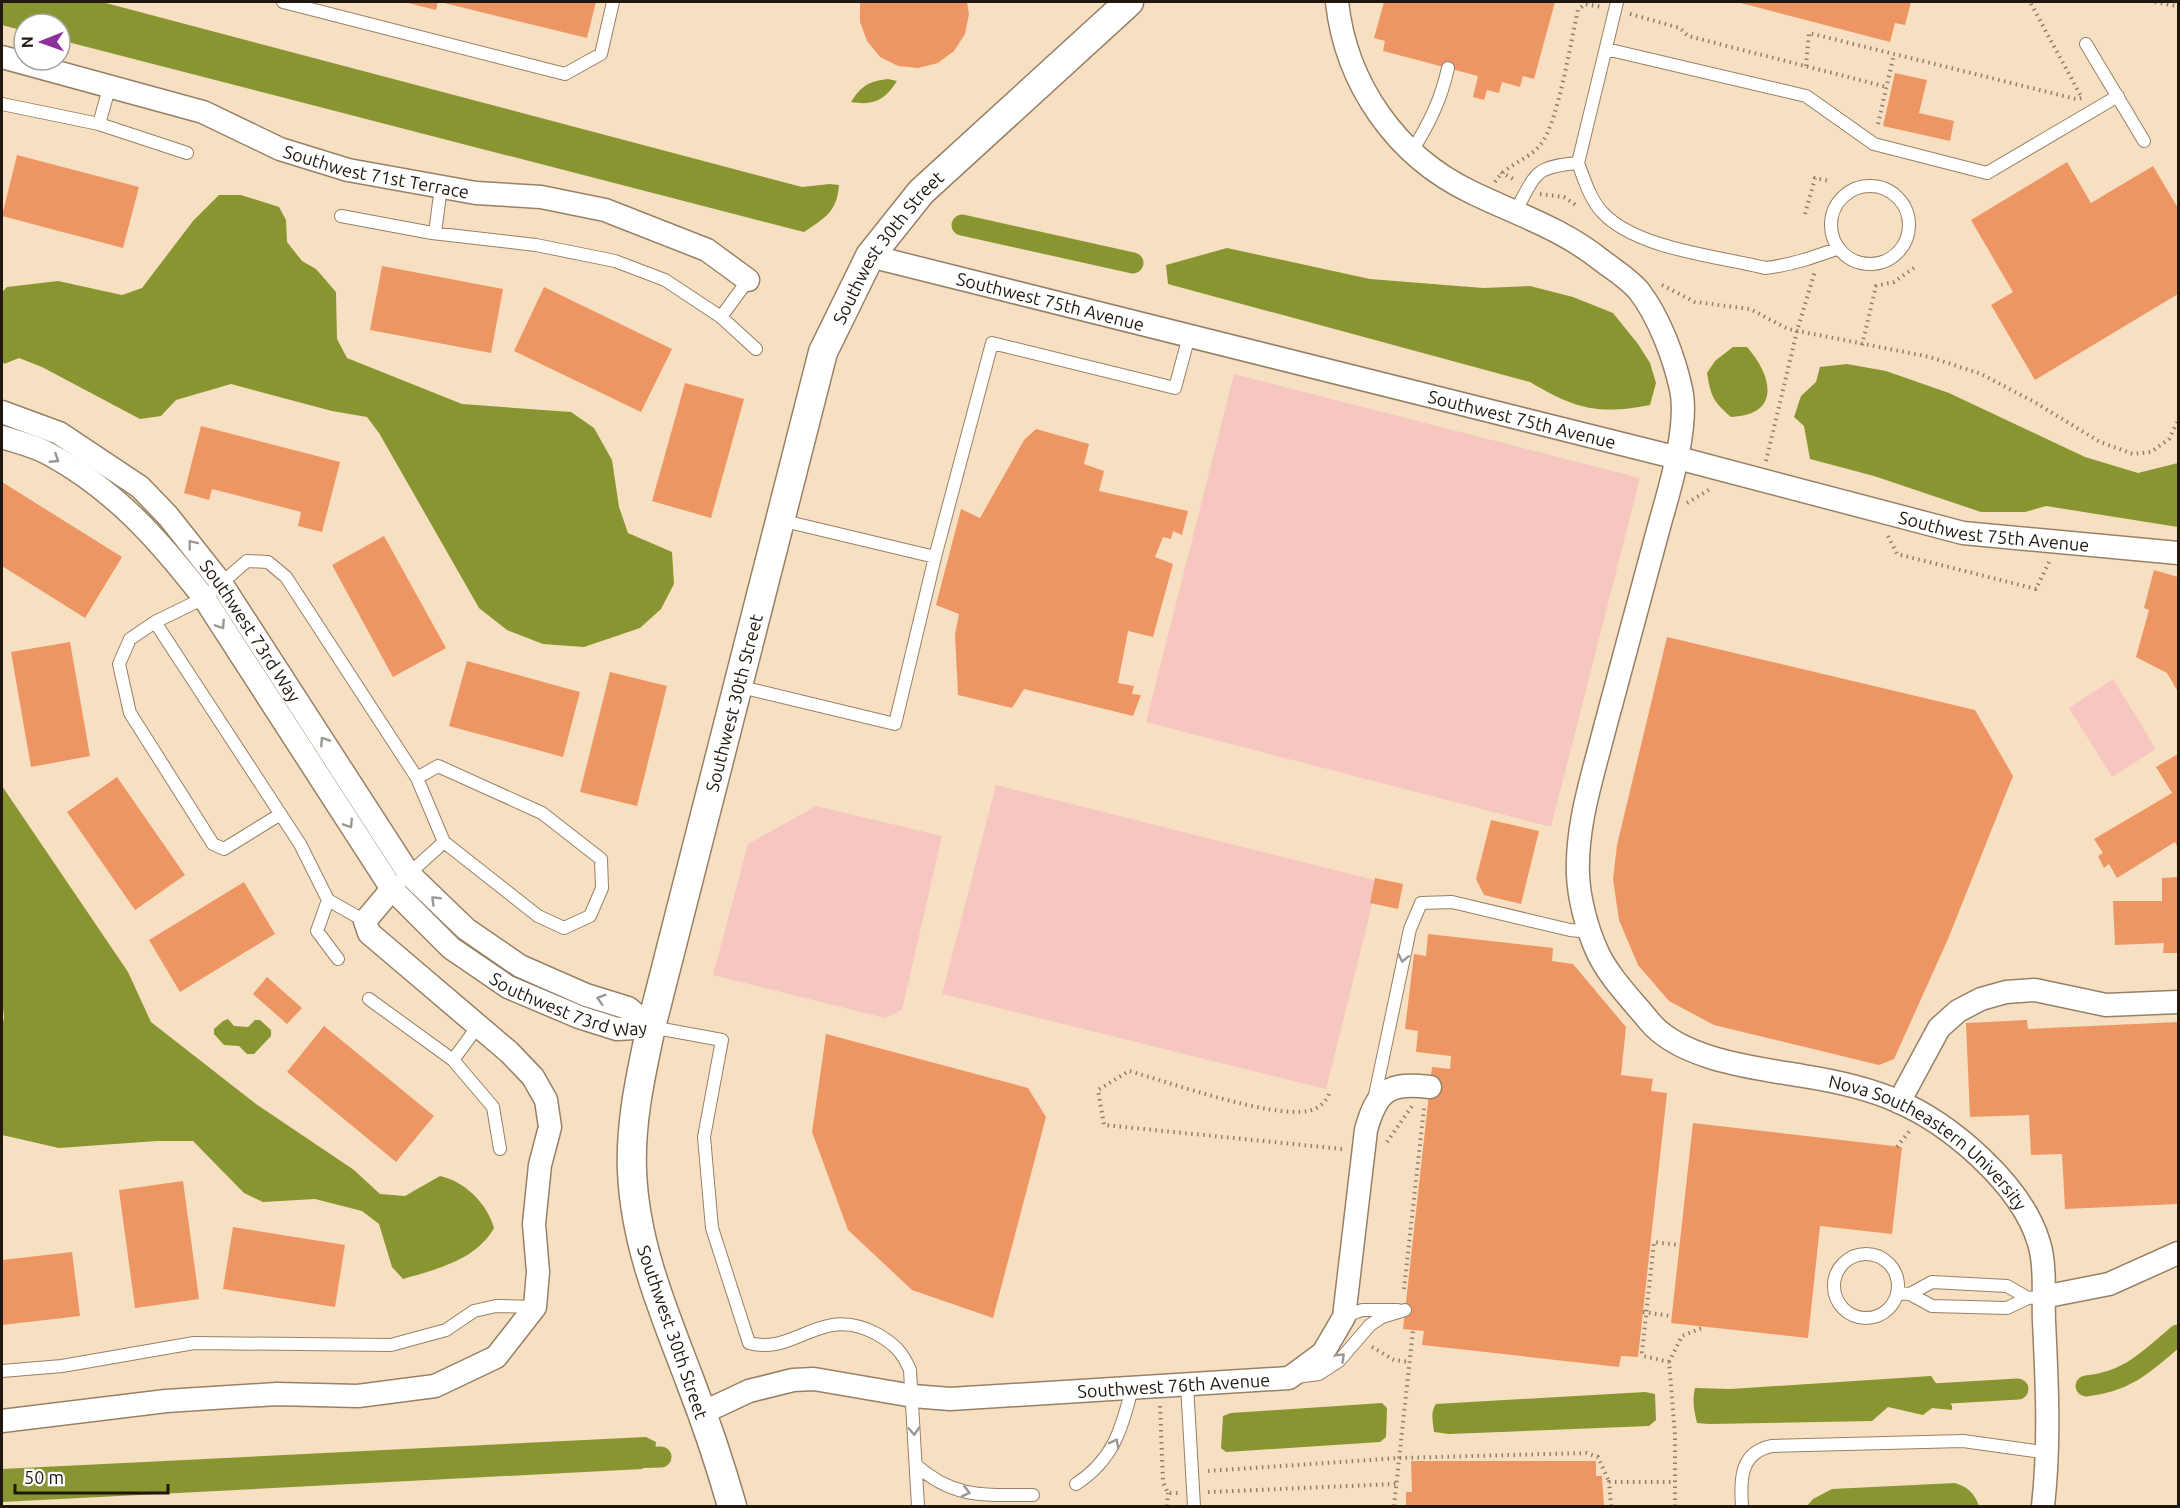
<svg xmlns="http://www.w3.org/2000/svg" width="2180" height="1508" viewBox="0 0 2180 1508" font-family="Ubuntu,sans-serif">
<rect width="100%" height="100%" fill="#f7dfc2"/>
<!-- green -->
<path fill="#f6c7c1" d="M1234,374L1640,478L1551,827L1146,722Z
M2113,679L2156,749L2112,777L2069,708Z
M996,785L1378,881L1326,1089L942,994Z
M816,806L942,836L902,1010L885,1018L713,975L748,844Z"/>
<!-- water -->
<path fill="#899530" d="M2,2H102L802,187L830,184L839,185C837,212 825,218 804,232L60,40V24H24V31L2,25Z
M888,79L897,81C885,100 874,106 851,102C861,86 869,81 888,79Z
M219,195H241L279,207L286,220L287,242L302,261L316,269L336,292L337,339L347,358L462,404L571,412L594,428L612,460L619,507L628,533L672,552L674,584L661,609L640,628L584,647L543,644L507,630L479,608L379,433L367,417L332,411L231,384L176,400L161,416L140,419L42,367L19,358L4,364L2,360V292L7,287L58,281L122,295L142,288L193,221Z
M1227,248L1370,279L1483,288L1530,286L1573,297L1613,313L1638,344L1650,363L1656,383L1650,405C1598,415 1575,409 1530,382L1168,284L1166,265Z
M1733,347H1747C1772,375 1782,415 1731,417C1713,401 1711,397 1707,373L1715,361Z
M1847,364L1886,371L1949,393L2085,457L2138,473L2178,463V527L2046,506L2025,512H1981L1874,476L1810,459L1804,426L1794,417L1801,396L1816,382L1820,367Z
M2,786L128,972L151,1022L256,1104L354,1170L380,1194L405,1196L440,1176C464,1181 487,1203 494,1228C476,1260 437,1269 403,1279L392,1267L379,1224L362,1211L315,1199L263,1202L244,1193L193,1141H157L59,1148L2,1135V1028L4,1017L2,997Z
M228,1019L234,1026L248,1027L255,1020H260L271,1030V1036L254,1054H247L239,1046L224,1045L214,1034V1029L223,1021Z
M1931,1376L1952,1406V1410L1932,1408L1923,1415L1888,1407L1872,1421L1709,1424L1697,1423C1694,1410 1692,1401 1695,1388L1730,1389Z
M1645,1392L1655,1394L1656,1420L1649,1426L1449,1434L1434,1432C1433,1422 1430,1412 1436,1404Z
M1382,1403L1387,1408L1386,1437L1380,1442L1226,1452L1221,1448L1223,1416L1231,1413Z
M646,1437L656,1442L654,1461L642,1469L2,1502V1469Z
M1955,1483C1968,1487 1975,1494 1979,1506H1807L1813,1499L1832,1489Z"/>
<g fill="none" stroke-linecap="round" stroke-linejoin="round">
<!-- canal -->
<path stroke="#899530" stroke-width="21" d="M962,225L1133,263
M2086,1386C2128,1382 2147,1361 2178,1335
M1916,1395L2018,1389
M625,1458L661,1457"/>
</g>
<!-- building -->
<path fill="#ed9664" d="M404,2H438L436,10Z
M440,2H596L587,38Z
M860,2H967L969,14L965,34L954,51L938,63L918,68L898,66L880,57L867,41L860,22Z
M1384,2H1555L1534,79L1523,76L1520,87L1502,82L1499,93L1487,90L1484,100L1473,97L1478,76L1383,51L1385,41L1374,38Z
M1737,2H1911L1905,25L1895,23L1890,42Z
M1895,73L1927,80L1919,113L1954,121L1950,141L1883,126Z
M17,155L139,187L123,248L2,216Z
M2067,162L2091,203L2153,166L2178,208V294L2035,380L1991,305L2013,292L1971,220Z
M382,266L503,289L491,353L370,330Z
M544,287L672,349L641,412L514,351Z
M685,383L744,399L711,518L652,501Z
M201,426L340,462L322,532L298,526L301,512L212,489L209,500L184,493Z
M1036,429L1089,444L1084,464L1104,471L1099,491L1188,511L1182,535L1173,531L1171,539L1163,537L1155,557L1173,564L1153,637L1128,631L1118,683L1134,686L1132,694L1141,695L1133,716L1024,689L1012,708L958,695L955,634L959,614L936,605L961,509L980,518L1024,440Z
M2,482L122,557L85,618L2,566Z
M384,536L446,648L393,677L332,565Z
M2154,570L2178,577V692L2167,673L2136,657L2149,610L2144,608Z
M1667,637L1975,710L2013,776L1948,939L1894,1059L1879,1065L1714,1025L1669,1001L1638,965L1619,920L1613,879L1617,845Z
M70,642L90,756L31,767L11,652Z
M467,661L580,692L563,757L449,726Z
M610,672L667,686L637,806L580,792Z
M2178,754V849L2175,842L2117,878L2109,864L2104,868L2098,856L2103,853L2094,839L2172,793L2156,767Z
M117,777L185,875L135,910L67,812Z
M1491,820L1539,831L1521,904L1484,895L1476,879Z
M2178,877V953H2163L2164,943L2115,945L2113,901H2162V878Z
M1375,878L1403,884L1398,909L1370,903Z
M244,882L275,934L180,992L149,940Z
M1428,934L1553,948L1552,961L1573,964L1626,1027L1621,1075L1653,1079L1651,1091L1667,1093L1638,1357L1621,1356L1619,1367L1422,1345L1424,1331L1403,1329L1432,1067L1450,1069L1451,1056L1416,1052L1418,1031L1405,1029L1414,954L1426,956Z
M267,977L302,1008L287,1024L253,994Z
M2027,1020L2028,1029L2178,1022V1204L2065,1209L2062,1154L2031,1155L2029,1115L1970,1117L1966,1023Z
M324,1026L434,1116L396,1162L287,1072Z
M826,1034L1028,1088L1046,1117L993,1318L912,1290L848,1230L812,1132Z
M1693,1123L1902,1147L1892,1234L1820,1226L1808,1338L1671,1323Z
M183,1181L199,1299L135,1308L119,1190Z
M233,1227L345,1245L335,1307L223,1289Z
M72,1252L80,1316L2,1325V1260Z
M1411,1461H1596V1476H1602L1604,1506H1406V1492H1412Z"/>
<g fill="none" stroke-linecap="round" stroke-linejoin="round">
<defs>
<path id="service" d="M283,2L565,74L601,54L613,2
M2086,44L2144,141
M1606,49L1806,96L1874,144L1987,173L2118,96
M2,104L99,124L110,85
M99,124L187,153
M1412,151C1429,124 1441,100 1448,68
M1578,163L1617,2
M1831 225a39 39 0 1 1 78 0a39 39 0 1 1-78 0Z
M1516,210C1537,173 1533,167 1578,163C1584,179 1590,199 1602,212C1636,249 1717,256 1765,268C1792,265 1814,257 1839,248
M341,216L432,233L536,245L615,261L665,280L721,317L748,280
M435,233L441,187
M721,317L756,349
M780,520L935,557
M155,622L204,598L247,561L268,562L286,577L417,778
M737,686L895,724L935,557L992,343L1175,388L1189,336
M279,815L224,849L213,844L130,713L119,664L130,639L155,622L300,844L328,900
M392,889L444,842L538,916L564,928L590,916L602,888L601,859L542,813L438,766L417,778L444,842
M338,959L317,931L328,900L365,921
M369,999L453,1060L478,1026
M651,1027L722,1040L704,1137L712,1228L749,1343C796,1356 821,1303 877,1334C894,1344 902,1351 910,1370L918,1506
M453,1060L493,1107L500,1149
M1374,1100L1410,929L1421,903L1452,902L1570,930L1590,932
M1834 1286a32 32 0 1 1 64 0a32 32 0 1 1-64 0Z
M1897,1293L1910,1294L1932,1306L2007,1308L2028,1298L2043,1297
M1910,1294L1932,1282L2007,1286L2028,1298
M1344,1317L1362,1310H1398
M2,1371L62,1366L194,1343L391,1345L446,1330L474,1311L496,1306L535,1307
M1296,1377L1319,1374L1339,1361L1370,1325L1382,1317L1405,1310
M1187,1385L1194,1506
M916,1465C954,1499 985,1495 1033,1495
M1076,1484C1113,1460 1122,1429 1132,1388
M1742,1506C1740,1480 1740,1452 1772,1446L1963,1441L2049,1453"/>
<g id="minor">
<path id="s1" d="M1337,2C1346,84 1396,156 1471,192C1516,214 1561,228 1601,260C1613,269 1629,279 1639,291C1659,317 1674,357 1681,389C1689,425 1670,488 1660,523C1641,593 1622,662 1604,731C1592,778 1576,826 1578,875C1579,899 1587,929 1597,951C1608,976 1632,1000 1649,1021C1681,1060 1756,1068 1803,1076C1835,1081 1868,1088 1897,1101C1951,1124 2022,1185 2039,1243C2046,1266 2043,1297 2044,1321C2047,1383 2050,1444 2043,1506"/>
<path id="s2" d="M2,57L203,112L280,149L348,170L476,193L541,197L605,210L707,250L748,280"/>
<path id="s3" d="M870,256L1678,458L1963,533L2178,553"/>
<path id="s4" d="M2,412L59,433L140,487L168,516L221,583L409,874L466,929L520,966L586,995L628,1008L651,1027"/>
<path id="s5" d="M2,437C17,442 35,446 49,454C115,490 159,540 204,598L392,889L451,948L508,987L579,1017L617,1029L651,1027"/>
<path d="M1899,1102L1939,1028L1958,1011L1981,999L2006,992L2035,990L2106,1005L2178,1002"/>
<path d="M2043,1297L2109,1284L2178,1253"/>
<path id="s6" d="M702,1413L749,1391L793,1380L814,1379L913,1396L950,1399L1289,1378L1323,1353L1344,1317L1366,1130C1377,1090 1389,1082 1430,1087"/>
<path d="M2,1421L166,1401L277,1394L358,1396L435,1386L496,1357L535,1307L538,1272L534,1224L540,1165L550,1127L546,1100L533,1077L509,1052L369,933L365,921L392,889"/>
</g>
<g id="tertiary">
<path id="s7" d="M732,1506C720,1464 706,1422 690,1381C664,1312 635,1246 632,1171C630,1122 641,1074 651,1027L823,352L870,256L921,192L1129,2"/>
</g>
</defs>
<!-- service casing -->
<use href="#service" stroke="#978166" stroke-width="14"/>
<!-- minor casing -->
<use href="#minor" stroke="#978166" stroke-width="25"/>
<!-- tertiary casing -->
<use href="#tertiary" stroke="#978166" stroke-width="31"/>
<!-- path -->
<path stroke="#8f7f6b" stroke-width="4" stroke-dasharray="1.5 4.5" stroke-linecap="butt" d="M2155,2L2176,6
M1630,14L1680,28L1688,36L1887,87
M1806,66L1809,33L2076,99L2082,98L2030,2
M1878,124L1894,54
M1501,172L1515,180
M1495,182C1506,164 1529,160 1541,144C1558,123 1571,40 1578,10L1585,4L1602,7
M1540,194L1564,197L1577,206
M1805,214L1815,178L1830,181
M1662,285L1695,302L1750,309L1788,329L1930,357L1981,374L2036,403L2100,442L2133,454L2151,452L2169,439L2178,421
M1862,345L1876,286L1894,282L1915,267
M1766,461L1797,331L1815,271
M1687,503L1712,488
M1888,536L1897,554L2036,589L2049,562
M1329,1094C1325,1103 1318,1109 1308,1111C1270,1118 1171,1083 1129,1071L1098,1090L1104,1125L1343,1149
M1387,1142L1412,1106
M1897,1147L1911,1129
M1404,1289L1424,1108
M1643,1312L1671,1316
M1372,1347L1394,1360L1410,1362
M1669,1362L1682,1336L1704,1327
M1160,1406L1163,1482L1168,1493H1178
M1208,1471L1399,1458L1586,1453L1598,1457L1609,1482
M1208,1492L1396,1484
M1167,1506L1168,1493
M1394,1506L1413,1330
M1611,1506L1609,1482H1675
M1675,1506V1435L1669,1362L1643,1356L1642,1352L1654,1242L1679,1245"/>
<!-- service -->
<use href="#service" stroke="#fff" stroke-width="12"/>
<!-- minor -->
<use href="#minor" stroke="#fff" stroke-width="22"/>
<!-- tertiary -->
<use href="#tertiary" stroke="#fff" stroke-width="28"/>
</g>
<!-- one-way arrows -->
<defs><path id="oneway-chevron" d="M-2-3.5L2.5 0L-2 3.5" fill="none" stroke-width="1.6" stroke-linecap="round" stroke-linejoin="round" transform="scale(1.5)"/></defs>
<g stroke="#9b9792">
<use href="#oneway-chevron" transform="translate(55 459) rotate(33)"/>
<use href="#oneway-chevron" transform="translate(192 544) rotate(-128)"/>
<use href="#oneway-chevron" transform="translate(221 625) rotate(57)"/>
<use href="#oneway-chevron" transform="translate(324 741) rotate(-123)"/>
<use href="#oneway-chevron" transform="translate(349 824) rotate(57)"/>
<use href="#oneway-chevron" transform="translate(435 900) rotate(-136)"/>
<use href="#oneway-chevron" transform="translate(1403 958) rotate(102)"/>
<use href="#oneway-chevron" transform="translate(601 999) rotate(-163)"/>
<use href="#oneway-chevron" transform="translate(1341 1357) rotate(-44)"/>
<use href="#oneway-chevron" transform="translate(914 1431) rotate(87)"/>
<use href="#oneway-chevron" transform="translate(1115 1443) rotate(-62)"/>
<use href="#oneway-chevron" transform="translate(966 1492) rotate(14)"/>
</g>
<g text-anchor="middle" dominant-baseline="central" stroke-width="5" stroke-linejoin="round" paint-order="stroke">
<!-- street labels -->
<g font-size="18" fill="#20180d" stroke="#fff">
<text stroke="none"><textPath href="#s2" startOffset="393">Southwest 71st Terrace</textPath></text>
<text stroke="none"><textPath href="#s7" startOffset="1317">Southwest 30th Street</textPath></text>
<text stroke="none"><textPath href="#s3" startOffset="186">Southwest 75th Avenue</textPath></text>
<text stroke="none"><textPath href="#s3" startOffset="672">Southwest 75th Avenue</textPath></text>
<text stroke="none"><textPath href="#s3" startOffset="1158">Southwest 75th Avenue</textPath></text>
<text stroke="none"><textPath href="#s4" startOffset="340">Southwest 73rd Way</textPath></text>
<text stroke="none"><textPath href="#s7" startOffset="831">Southwest 30th Street</textPath></text>
<text stroke="none"><textPath href="#s5" startOffset="826">Southwest 73rd Way</textPath></text>
<text stroke="none"><textPath href="#s1" startOffset="1524">Nova Southeastern University</textPath></text>
<text transform="translate(673 1332) rotate(71)">Southwest 30th Street</text>
<text stroke="none"><textPath href="#s6" startOffset="480">Southwest 76th Avenue</textPath></text>
</g>
</g>
<!-- border -->
<rect width="2180" height="1508" fill="none" stroke="#20180d" stroke-width="6"/>
<!-- north arrow -->
<g transform="translate(42 42) rotate(269)"><circle r="28" fill="#ffffff" stroke="#a6a39e" stroke-width="1.5"/>
<path d="M0-4.5L10 22L0 15L-10 22Z" fill="#8c319c"/>
<text y="-9" font-size="16" font-weight="bold" text-anchor="middle" fill="#20180d">N</text>
</g>
<!-- scale -->
<path d="M15 1484v9h153v-9" fill="none" stroke="#20180d" stroke-width="3"/>
<text x="24" y="1484" font-size="18" fill="#20180d" stroke="#ffffff" stroke-width="4.5" paint-order="stroke">50 m</text>
</svg>
